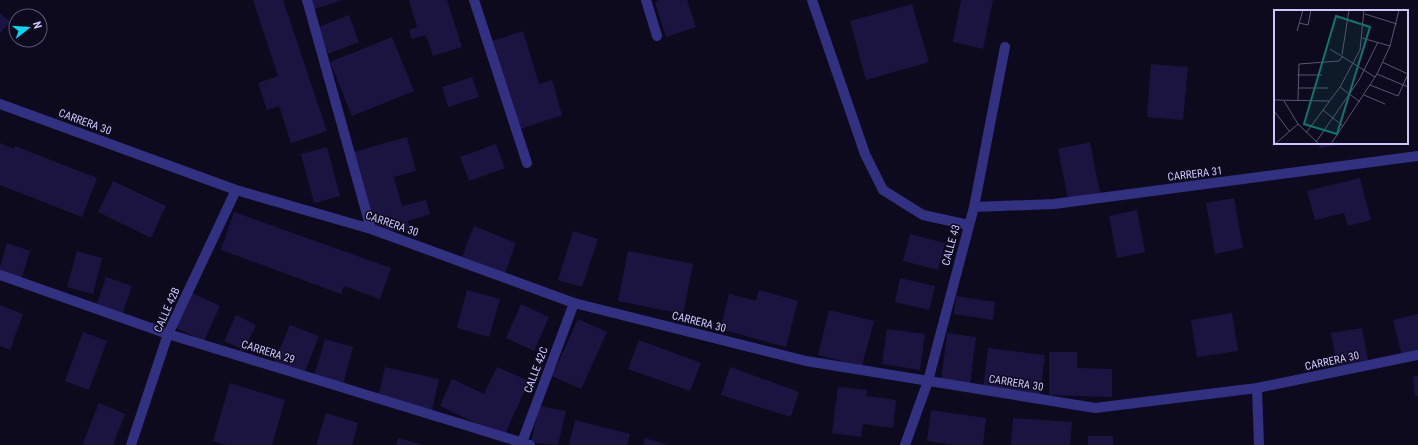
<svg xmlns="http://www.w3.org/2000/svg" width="1418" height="445" viewBox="0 0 1418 445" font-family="'Roboto Condensed',sans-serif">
<rect width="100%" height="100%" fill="#0d0a1d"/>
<!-- building -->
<path fill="#1c1440" d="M253,0H283L327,131L291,143L279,106L267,110L258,83L278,76Z
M311,0H343L314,9Z
M409,0H447L462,47L433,56L426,35L412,39L409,30L417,27Z
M660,0H687L696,27L666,37L655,2Z
M961,0H993L983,49L953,42Z
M912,4L929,62L866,80L850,21Z
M0,13L10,22L0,33Z
M349,15L359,42L328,54L318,27Z
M523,31L539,84L552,80L562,115L520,129L492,41Z
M392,37L414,91L352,116L330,62Z
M1151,64L1188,67L1183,120L1147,117Z
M472,77L479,97L448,107L442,87Z
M407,137L416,171L394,177L402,206L426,200L430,214L408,221L411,233L375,229L354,152Z
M1090,142L1100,193L1068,199L1058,149Z
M0,143L14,149L15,146L97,178L82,217L0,185Z
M1318,143H1344V144L1320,148Z
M496,144L505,168L469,181L460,157Z
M327,147L340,196L314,203L301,154Z
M1360,178L1371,220L1348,226L1344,213L1315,220L1307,191Z
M113,181L166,206L151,238L98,212Z
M1234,198L1243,248L1215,254L1206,203Z
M1137,210L1145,252L1117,258L1109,216Z
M234,212L391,268L380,299L344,286L341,294L221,250Z
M474,226L516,243L505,273L462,257Z
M573,231L598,239L582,287L558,280Z
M910,234L945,243L938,270L903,261Z
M7,243L30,251L21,280L0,273V267Z
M77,251L102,258L93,294L67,287Z
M628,251L693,264L683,314L618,301Z
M106,277L132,286L122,315L96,306Z
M900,278L935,286L929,310L895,302Z
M467,290L500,299L489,337L457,328Z
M759,290L798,301L786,347L720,329L729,294L756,301Z
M192,293L220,306L204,341L176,328Z
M956,296L995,302L993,320L954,314Z
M521,304L549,317L534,351L506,338Z
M0,305L23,314L10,350L0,346Z
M829,310L874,321L862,366L818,355Z
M1232,313L1238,351L1197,357L1191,320Z
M1418,314V352L1402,356L1393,320Z
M236,315L256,325L244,350L224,341Z
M578,319L607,332L581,389L552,376Z
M290,325L319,336L304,374L274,363Z
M1362,328L1368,360L1337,366L1331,333Z
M887,329L925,334L920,370L882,364Z
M83,332L107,341L89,390L65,381Z
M947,333L976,337L970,385L941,381Z
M325,339L353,347L343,384L314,376Z
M639,340L701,363L690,391L628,369Z
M988,348L1045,355L1040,396L983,390Z
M1049,352H1077V368L1112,369V397L1049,395Z
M385,367L439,379L432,410L378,398Z
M497,367L529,381L504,436L440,406L452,379L484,394Z
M730,367L799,392L791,417L721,395Z
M1413,376H1418V396H1415Z
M230,383L285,400L272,445H226L213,441Z
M838,387L867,390L866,396L896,400L893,428L863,424L861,437L832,433Z
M99,403L125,414L113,445H82Z
M539,406L566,411L558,445L531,443Z
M931,410L986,418L983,445H955L927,441Z
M326,413L358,423L352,445H316Z
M1013,418L1072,422L1070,445H1011Z
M575,420L630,434L627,445H569Z
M1088,436H1113V445H1088Z
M398,438L423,445H396Z
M645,438L668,445H643Z"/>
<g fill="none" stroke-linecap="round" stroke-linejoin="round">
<!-- minor -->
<path stroke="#323081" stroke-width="10" d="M307,0L371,229
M474,0L527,163
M646,0L657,36
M812,0L865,154L883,190L923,215L969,225
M0,104L236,190L371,229L574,303L806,361L1095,408L1257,388L1418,355
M974,207L1054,204L1418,156
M0,275L168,334L530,445
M1257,388L1259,445
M131,445L168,334L236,190
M521,445L574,303
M905,445L928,381L974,207L1005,47"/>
</g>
<g text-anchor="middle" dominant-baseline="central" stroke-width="3" stroke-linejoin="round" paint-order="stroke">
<!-- street labels -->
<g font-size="11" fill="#ccc6ff" stroke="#0d0a1d">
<text transform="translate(85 122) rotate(20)">CARRERA 30</text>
<text transform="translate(1195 174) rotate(-7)">CARRERA 31</text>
<text transform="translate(392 224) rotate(19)">CARRERA 30</text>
<text transform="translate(951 245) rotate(-75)">CALLE 43</text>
<text transform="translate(167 310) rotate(-66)">CALLE 42B</text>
<text transform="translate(699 322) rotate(14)">CARRERA 30</text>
<text transform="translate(268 352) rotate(17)">CARRERA 29</text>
<text transform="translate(1332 361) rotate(-12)">CARRERA 30</text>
<text transform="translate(536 370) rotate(-69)">CALLE 42C</text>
<text transform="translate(1016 383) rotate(9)">CARRERA 30</text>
</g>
</g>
<!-- overview -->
<g transform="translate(1274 10)">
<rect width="134" height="134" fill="#0d0a1d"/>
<path fill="none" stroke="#595577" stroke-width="1" d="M91,4L123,14M25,13L34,15L37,0M23,21L29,0M88,28L116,36M56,39L101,67M68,45L75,0M108,52L134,64M103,64L134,77M23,65H48M96,75L124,86L134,64M66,77L86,92M24,78H54M90,85L111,94M0,90L55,91M24,90L25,54L65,51L69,46M10,91L24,114L45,134M49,100L69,116M0,101L16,122M32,123L66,77L86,40L90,0M42,132L85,70L104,32M1,134L24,114M57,134L103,64L116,36L125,0"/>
<path fill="#0f766e" fill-opacity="0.15" stroke="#0f766e" stroke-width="2" d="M62,6L96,17L63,124L30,114Z"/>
<rect width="134" height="134" fill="none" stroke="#ccc6ff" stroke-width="2"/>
</g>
<!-- north arrow -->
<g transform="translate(28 28) rotate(73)"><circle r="19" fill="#0d0a1d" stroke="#595577"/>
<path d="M0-3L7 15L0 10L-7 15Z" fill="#00daf1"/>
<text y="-6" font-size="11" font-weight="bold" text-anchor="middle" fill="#ccc6ff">N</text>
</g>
</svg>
